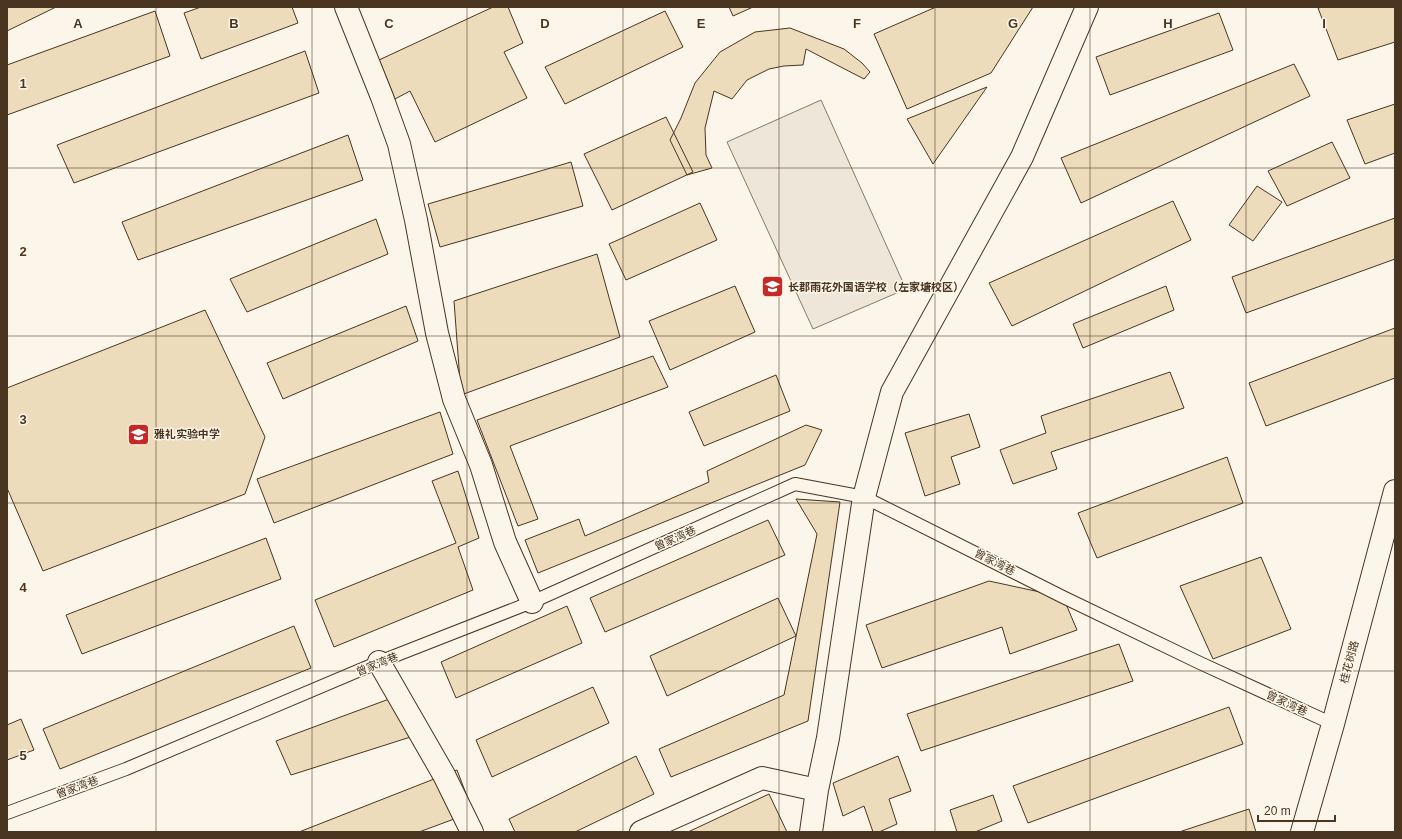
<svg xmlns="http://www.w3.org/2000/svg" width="1402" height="839" viewBox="0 0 1402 839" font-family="Helvetica,'Noto Sans SC',sans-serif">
<rect width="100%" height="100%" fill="#fbf6e9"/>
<!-- green -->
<path fill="#ede6d9" stroke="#887966" d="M821,100L906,289L813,329L727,142Z"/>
<!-- building -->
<path fill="#ecdcbc" stroke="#4a3520" d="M7,7H56L7,31Z
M201,7H292L298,23L201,59L184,13Z
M493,7H508L523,43L504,52L527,98L435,142L410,91L395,99L379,60Z
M729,7H753L733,16Z
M936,7H1033L991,73L907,109L874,34Z
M1323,7H1395V42L1338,60L1318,8Z
M155,11L170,56L7,115V65Z
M665,11L683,47L565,104L545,67Z
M1219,13L1233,50L1110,95L1096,57Z
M790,28L844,49L862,63L870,72L864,79L806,49L803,65L784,66L769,69L747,80L732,99L714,91L705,128L706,155L712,168L687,175L670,140L681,118L695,83L720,52L755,32Z
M305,51L319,93L74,183L57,145Z
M1294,64L1310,96L1081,203L1061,158Z
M987,87L933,164L907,119Z
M1395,104V153L1365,164L1347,120Z
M666,117L693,172L612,210L584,154Z
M348,135L363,180L138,260L122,222Z
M1332,142L1350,178L1287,206L1268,171Z
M571,162L583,206L440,247L428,204Z
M1257,186L1282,202L1253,241L1229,225Z
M1173,201L1191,240L1012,326L989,283Z
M700,203L717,240L626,280L609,244Z
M1395,218V259L1246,313L1232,277Z
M376,219L388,254L247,312L230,279Z
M597,254L620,337L461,395L454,301Z
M735,286L755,332L670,370L649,321Z
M1166,286L1174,310L1083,348L1073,324Z
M406,306L418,341L283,399L267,363Z
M205,310L265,437L245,494L43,571L7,488V388Z
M1395,328V378L1266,426L1249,383Z
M653,356L668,387L510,446L538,519L518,526L477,420Z
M1170,372L1184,408L1051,452L1057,469L1013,484L1000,450L1046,433L1041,416Z
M776,375L790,411L704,446L689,412Z
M440,412L453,454L274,523L257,479Z
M969,414L980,447L951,457L960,484L925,496L905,433Z
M806,425L822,430L805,465L538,573L525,540L579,519L585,536L709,482L707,471Z
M1227,457L1243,503L1097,558L1078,513Z
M458,471L479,538L458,547L473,590L334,647L315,600L456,543L432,481Z
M796,499L840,502L808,721L671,777L659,749L784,695L817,534Z
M768,520L785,555L605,632L590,598Z
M266,538L281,579L82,654L66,615Z
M1261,557L1291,629L1213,659L1180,586Z
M989,581L1063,597L1077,630L1010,654L1002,627L882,668L866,625Z
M778,598L796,636L667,696L650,656Z
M567,606L582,643L456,698L441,662Z
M294,626L311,668L60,769L43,729Z
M1119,644L1133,681L921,751L907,714Z
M593,687L609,723L492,777L476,740Z
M408,692L420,734L291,775L276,741Z
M1229,707L1243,744L1028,823L1013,786Z
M21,719L34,750L7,760V725Z
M636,756L654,794L575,832H515L509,819Z
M898,756L911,791L889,799L897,824L879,832H873L864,806L843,816L833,783Z
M457,770L473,812L419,832H299Z
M769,794L787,832H688Z
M993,795L1002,821L975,832H957L950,810Z
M1249,809L1256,832H1179Z"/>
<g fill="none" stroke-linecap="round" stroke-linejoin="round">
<defs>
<path id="lane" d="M7,813L126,769L379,662L532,602L795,484L864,497L1063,597L1200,663L1333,724"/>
<path id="street" d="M346,7L382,97L399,144L416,220L437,333L454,399L481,465L505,542L532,602
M379,662L444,775L472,832
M641,832L762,778L817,790
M811,832L817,790L828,738L864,497L892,392L1022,157L1087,7
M1302,832L1333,724L1395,491"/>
</defs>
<!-- lane casing -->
<use href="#lane" stroke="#4a3520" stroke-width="14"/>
<!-- street casing -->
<use href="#street" stroke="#4a3520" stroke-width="24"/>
<!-- lane -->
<use href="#lane" stroke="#fbf6e9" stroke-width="12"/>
<!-- street -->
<use href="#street" stroke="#fbf6e9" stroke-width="22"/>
</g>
<!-- grid -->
<path fill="none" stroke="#4a3520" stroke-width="1" stroke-opacity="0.55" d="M156,7V832M312,7V832M467,7V832M623,7V832M779,7V832M935,7V832M1090,7V832M1246,7V832M7,168H1395M7,336H1395M7,503H1395M7,671H1395"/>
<!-- icons -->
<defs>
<symbol id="school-square" viewBox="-11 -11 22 22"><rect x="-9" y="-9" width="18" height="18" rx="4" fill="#c62828" stroke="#fbf6e9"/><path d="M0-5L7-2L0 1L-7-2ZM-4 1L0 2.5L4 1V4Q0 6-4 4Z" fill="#fff"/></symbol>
</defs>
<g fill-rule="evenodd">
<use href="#school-square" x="760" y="274" width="25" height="25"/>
<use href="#school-square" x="126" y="422" width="25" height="25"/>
</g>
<g text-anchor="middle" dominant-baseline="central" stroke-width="3" stroke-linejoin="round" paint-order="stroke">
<!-- poi labels -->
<g font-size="11" font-weight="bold" fill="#4a3520" stroke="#fbf6e9" text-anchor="start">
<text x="788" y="287">长郡雨花外国语学校（左家塘校区）</text>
<text x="154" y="434">雅礼实验中学</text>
</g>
<!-- street labels -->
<g font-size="11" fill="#4a3520" stroke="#fbf6e9">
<text transform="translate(675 538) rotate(-24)">曾家湾巷</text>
<text transform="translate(995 562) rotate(27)">曾家湾巷</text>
<text transform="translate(1349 662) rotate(-75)">桂花树路</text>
<text transform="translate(377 664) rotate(-22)">曾家湾巷</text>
<text transform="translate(1287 703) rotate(25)">曾家湾巷</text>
<text transform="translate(77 787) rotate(-20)">曾家湾巷</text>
</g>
</g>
<g font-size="13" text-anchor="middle" font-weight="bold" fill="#4a3520" stroke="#fbf6e9" stroke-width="3" stroke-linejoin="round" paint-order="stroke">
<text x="78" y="28">A</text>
<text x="234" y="28">B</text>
<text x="389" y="28">C</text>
<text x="545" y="28">D</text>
<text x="701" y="28">E</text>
<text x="857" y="28">F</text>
<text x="1013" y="28">G</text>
<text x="1168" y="28">H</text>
<text x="1324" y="28">I</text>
<text x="23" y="88">1</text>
<text x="23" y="256">2</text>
<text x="23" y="424">3</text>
<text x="23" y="592">4</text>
<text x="23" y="760">5</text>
</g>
<!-- border -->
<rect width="1402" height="839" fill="none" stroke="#4a3520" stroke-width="16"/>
<!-- scale -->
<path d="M1258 815v6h77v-6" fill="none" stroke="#4a3520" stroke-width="2"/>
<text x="1264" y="815" font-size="12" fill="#4a3520" stroke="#fbf6e9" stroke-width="3" paint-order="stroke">20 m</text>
</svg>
